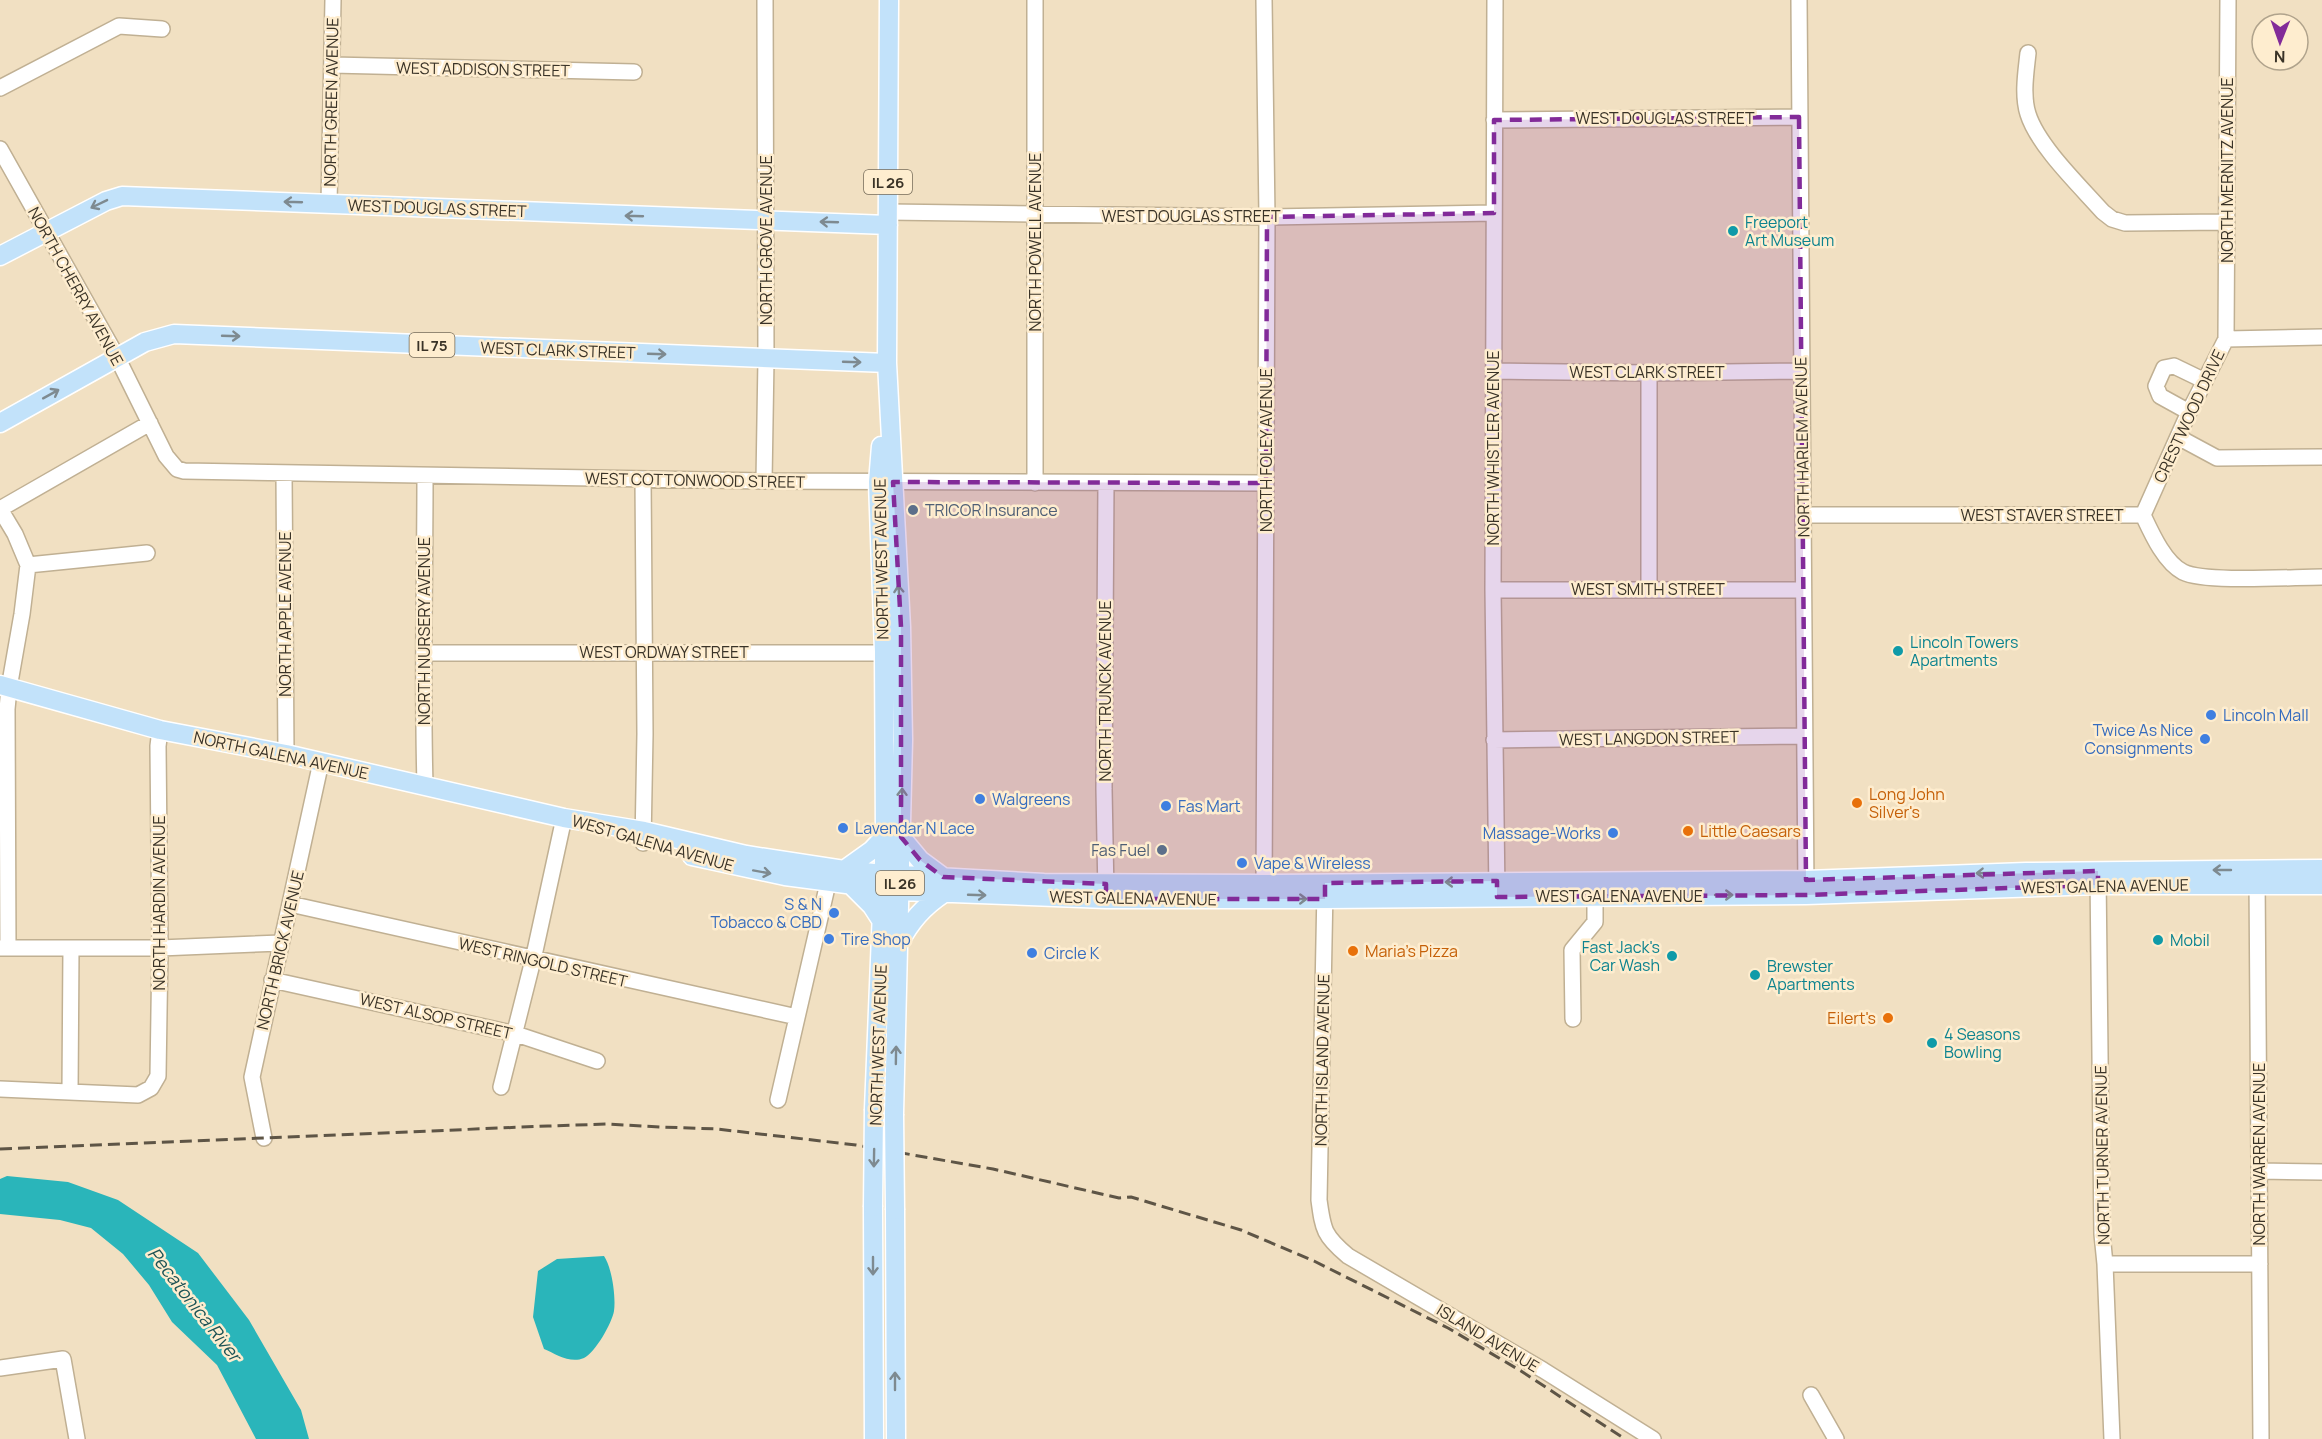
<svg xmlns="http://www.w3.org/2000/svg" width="2322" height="1439" viewBox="0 0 2322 1439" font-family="Manrope,sans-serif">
<rect width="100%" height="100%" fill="#f1e0c2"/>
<!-- water -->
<path fill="#2ab5ba" d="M7,1176L68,1182L118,1200L198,1253L249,1320L301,1410L309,1439H256L217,1365L172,1322L149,1285L123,1254L91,1228L60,1220L0,1214V1179Z
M604,1256C612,1268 616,1297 614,1311C612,1323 595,1353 584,1358C570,1364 556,1354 544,1349L533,1317L538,1271L557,1259Z"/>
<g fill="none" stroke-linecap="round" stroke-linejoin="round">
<defs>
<path id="minor" d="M1035,0V483
M1264,0L1267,217L1264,894
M1495,0L1493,590L1497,894
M1799,0L1806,891
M2028,53C2026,72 2022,95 2028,114C2038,146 2080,186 2103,212L2112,219L2125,223L2226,222
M332,65L634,72
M0,88L119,26L162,29
M1494,120L1799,117
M0,149L117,357L166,456L177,469L184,471L764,481L1266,483
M329,204L333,0
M888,212L1267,217L1494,213
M2226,339L2228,0
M1493,371L1649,373L1801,371
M1649,373V589
M2189,412L2160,396L2156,386L2164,368L2174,366L2205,381
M2178,437L2217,458L2322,457
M284,474L286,754
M425,477C425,579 422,682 425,785
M643,479L645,734L643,843
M764,481L766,359L765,0
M0,509L15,534L28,565L22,614L9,688L7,709L8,948
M0,509L150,423
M1803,515H2143C2151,532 2164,562 2183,572C2205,583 2292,577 2322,577
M2143,515L2189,412L2226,339L2322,337
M28,565L147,553
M1493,590H1803
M425,653H896
M1494,740L1804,736
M2098,874L2102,1234L2105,1264L2112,1439
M2257,876L2261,1439
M1325,889L1319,1200C1323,1230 1324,1236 1348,1256L1543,1370L1653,1439
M1106,894L1104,789L1106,483
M290,904L797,1017
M0,948H160L281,943
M272,980L516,1034L597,1061
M1573,1019L1572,950L1595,922V896
M501,1087L533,960L564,818
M0,1089L138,1095L151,1088L158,1076L160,948L158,746L160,730
M70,1092L71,948
M778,1100L828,883
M264,1138L252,1077L321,762
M2259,1171L2322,1172
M2105,1264H2260
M0,1368L63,1359L77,1439
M1811,1395L1836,1439"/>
<path id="major" d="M889,0L887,363L901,627L903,740L894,1114
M0,256L106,201L122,196L888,225
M0,423L145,342L174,334L887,363
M0,685L160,730L286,754L564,818L644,831L746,855L844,870L884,874L1044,883L1264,884L1806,880L2026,872L2322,869
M901,837L920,860L943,877
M692,856L785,876L900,891L1106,899H1325L1806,895L2098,885H2322
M844,870L872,850L885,836
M851,885L872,906L883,923
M899,943C911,921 923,907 944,893
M874,1109L885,836L884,652L878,482L881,446
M873,1207L874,1439
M895,1210L896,1439"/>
</defs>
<!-- minor casing -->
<use href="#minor" stroke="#c0b093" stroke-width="18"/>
<!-- major casing -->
<use href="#major" stroke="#fff" stroke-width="21"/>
<!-- minor -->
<use href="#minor" stroke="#fff" stroke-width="15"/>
<!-- major -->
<use href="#major" stroke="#c2e2fa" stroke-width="18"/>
<!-- rail -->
<path stroke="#5e5546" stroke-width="3" stroke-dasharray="12 6" stroke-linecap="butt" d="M0,1149L548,1126L606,1124L660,1127L717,1129L856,1145L993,1169L1119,1198L1131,1197L1241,1230L1314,1261L1448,1328L1521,1371L1625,1439"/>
<defs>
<path id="major-bridge" d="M894,1114L895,1210
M873,1207L874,1109"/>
</defs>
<!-- major-bridge casing -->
<use href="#major-bridge" stroke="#fff" stroke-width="21" stroke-linecap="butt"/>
<!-- major-bridge -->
<use href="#major-bridge" stroke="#c2e2fa" stroke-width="18"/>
</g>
<!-- one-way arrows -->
<defs><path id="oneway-shaft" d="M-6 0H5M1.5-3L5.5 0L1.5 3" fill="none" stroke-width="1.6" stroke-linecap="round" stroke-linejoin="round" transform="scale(1.5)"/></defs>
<g stroke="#7e8a90">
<use href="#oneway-shaft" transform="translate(293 202) rotate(-178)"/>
<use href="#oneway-shaft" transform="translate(99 204) rotate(154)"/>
<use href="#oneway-shaft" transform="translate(634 216) rotate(-178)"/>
<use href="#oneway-shaft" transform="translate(829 222) rotate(-178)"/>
<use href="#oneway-shaft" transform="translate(231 336) rotate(2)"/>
<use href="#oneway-shaft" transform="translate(657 354) rotate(2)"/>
<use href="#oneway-shaft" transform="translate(852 362) rotate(2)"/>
<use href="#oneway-shaft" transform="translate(51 394) rotate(-29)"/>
<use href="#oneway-shaft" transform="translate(899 594) rotate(-94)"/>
<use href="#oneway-shaft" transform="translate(902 797) rotate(-89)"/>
<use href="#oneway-shaft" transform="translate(2222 870) rotate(180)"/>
<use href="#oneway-shaft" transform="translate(762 872) rotate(10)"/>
<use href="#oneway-shaft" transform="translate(1985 873) rotate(178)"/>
<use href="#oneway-shaft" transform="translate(1454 882) rotate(179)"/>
<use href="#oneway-shaft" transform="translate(977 895) rotate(2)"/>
<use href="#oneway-shaft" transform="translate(1724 895)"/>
<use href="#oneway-shaft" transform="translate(1298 899)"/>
<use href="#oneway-shaft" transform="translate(896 1055) rotate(-89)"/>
<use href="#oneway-shaft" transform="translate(874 1158) rotate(91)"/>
<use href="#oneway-shaft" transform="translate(873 1266) rotate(90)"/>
<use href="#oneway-shaft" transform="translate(895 1381) rotate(-90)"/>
</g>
<!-- marked area -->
<path fill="#822b99" fill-opacity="0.2" stroke="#822b99" stroke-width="4.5" stroke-dasharray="12 8" stroke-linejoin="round" d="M1799,117L1806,880L2098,871V885L1806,895L1497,897V881L1325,883V899H1106V884L943,877L920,860L901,837V627L893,482L1266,483L1267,217L1494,213V120Z"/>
<!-- markers -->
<g fill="#0f9aa8" stroke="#feedcf" stroke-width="2">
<circle cx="1733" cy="231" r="6"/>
<circle cx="1898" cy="651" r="6"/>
<circle cx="2158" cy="940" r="6"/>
<circle cx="1672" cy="956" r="6"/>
<circle cx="1755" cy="975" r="6"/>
<circle cx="1932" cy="1043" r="6"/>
</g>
<g fill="#5c6f8a" stroke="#feedcf" stroke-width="2">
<circle cx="913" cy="510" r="6"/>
<circle cx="1162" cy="850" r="6"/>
</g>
<g fill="#3f7fe0" stroke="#feedcf" stroke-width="2">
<circle cx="2211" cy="715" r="6"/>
<circle cx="2205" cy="739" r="6"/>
<circle cx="980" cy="799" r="6"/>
<circle cx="1166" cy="806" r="6"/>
<circle cx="843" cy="828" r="6"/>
<circle cx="1613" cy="833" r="6"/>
<circle cx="1242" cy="863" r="6"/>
<circle cx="834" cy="913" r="6"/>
<circle cx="829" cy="939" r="6"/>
<circle cx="1032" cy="953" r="6"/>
</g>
<g fill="#e8710a" stroke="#feedcf" stroke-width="2">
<circle cx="1857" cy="803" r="6"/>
<circle cx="1688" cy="831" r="6"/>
<circle cx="1353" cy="951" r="6"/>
<circle cx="1888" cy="1018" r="6"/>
</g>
<g text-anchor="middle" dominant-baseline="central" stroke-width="5" stroke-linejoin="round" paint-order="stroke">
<!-- shield labels -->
<g fill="#feedcf" stroke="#756b59" stroke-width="1.5">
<rect x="864" y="170" width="48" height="24" rx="4.5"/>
<rect x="409.5" y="333" width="45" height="24" rx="4.5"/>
<rect x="876" y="871" width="48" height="24" rx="4.5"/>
</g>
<g font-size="15" font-weight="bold" fill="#3a3327">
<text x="888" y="182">IL 26</text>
<text x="432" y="345">IL 75</text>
<text x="900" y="883">IL 26</text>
</g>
<!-- street labels -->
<g font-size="16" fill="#3a3327" stroke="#feedcf">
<text transform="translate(483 69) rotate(1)">WEST ADDISON STREET</text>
<text transform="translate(331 102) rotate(-89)">NORTH GREEN AVENUE</text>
<text x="1665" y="118">WEST DOUGLAS STREET</text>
<text transform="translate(2227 170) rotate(-90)">NORTH MERNITZ AVENUE</text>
<text transform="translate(437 208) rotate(2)">WEST DOUGLAS STREET</text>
<text x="1191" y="216">WEST DOUGLAS STREET</text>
<text transform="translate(766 240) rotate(-90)">NORTH GROVE AVENUE</text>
<text transform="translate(1035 242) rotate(-90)">NORTH POWELL AVENUE</text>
<text transform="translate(76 286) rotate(61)">NORTH CHERRY AVENUE</text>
<text transform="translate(558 350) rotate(2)">WEST CLARK STREET</text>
<text x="1647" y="372">WEST CLARK STREET</text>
<text transform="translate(2189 416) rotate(-65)">CRESTWOOD DRIVE</text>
<text transform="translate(1802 447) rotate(-91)">NORTH HARLEM AVENUE</text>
<text transform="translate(1493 448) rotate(-90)">NORTH WHISTLER AVENUE</text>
<text transform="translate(1266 450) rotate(-90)">NORTH FOLEY AVENUE</text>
<text transform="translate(695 480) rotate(1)">WEST COTTONWOOD STREET</text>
<text x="2042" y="515">WEST STAVER STREET</text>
<text transform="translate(881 559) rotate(-91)">NORTH WEST AVENUE</text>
<text x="1648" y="589">WEST SMITH STREET</text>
<text transform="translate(285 614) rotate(-90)">NORTH APPLE AVENUE</text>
<text transform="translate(424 631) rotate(-90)">NORTH NURSERY AVENUE</text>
<text x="664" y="652">WEST ORDWAY STREET</text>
<text transform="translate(1105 691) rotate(-90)">NORTH TRUNCK AVENUE</text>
<text transform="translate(1649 738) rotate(-1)">WEST LANGDON STREET</text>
<text transform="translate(281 755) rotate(12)">NORTH GALENA AVENUE</text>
<text transform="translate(653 843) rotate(16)">WEST GALENA AVENUE</text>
<text transform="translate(2105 886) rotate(-1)">WEST GALENA AVENUE</text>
<text x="1619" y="896">WEST GALENA AVENUE</text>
<text transform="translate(1133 898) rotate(1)">WEST GALENA AVENUE</text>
<text transform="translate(159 903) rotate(-90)">NORTH HARDIN AVENUE</text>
<text transform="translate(280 950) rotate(-77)">NORTH BRICK AVENUE</text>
<text transform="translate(543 962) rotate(13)">WEST RINGOLD STREET</text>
<text transform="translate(436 1016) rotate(13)">WEST ALSOP STREET</text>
<text transform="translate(878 1045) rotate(-88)">NORTH WEST AVENUE</text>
<text transform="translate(1322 1060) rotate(-89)">NORTH ISLAND AVENUE</text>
<text transform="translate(2259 1154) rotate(-90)">NORTH WARREN AVENUE</text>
<text transform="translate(2102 1155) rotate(-91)">NORTH TURNER AVENUE</text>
<text transform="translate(1488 1338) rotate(31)">ISLAND AVENUE</text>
</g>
<!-- culture labels -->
<g font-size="16" fill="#0d838f" stroke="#feedcf" text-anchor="start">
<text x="1745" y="222">Freeport<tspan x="1745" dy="18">Art Museum</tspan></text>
<text x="1910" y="642">Lincoln Towers<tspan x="1910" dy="18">Apartments</tspan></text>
<text x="2170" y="940">Mobil</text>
<text x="1660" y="947" text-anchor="end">Fast Jack's<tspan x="1660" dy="18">Car Wash</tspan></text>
<text x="1767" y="966">Brewster<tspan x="1767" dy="18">Apartments</tspan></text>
<text x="1944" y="1034">4 Seasons<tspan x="1944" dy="18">Bowling</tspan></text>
</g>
<!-- service labels -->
<g font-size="16" fill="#4e5e75" stroke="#feedcf" text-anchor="start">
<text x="925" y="510">TRICOR Insurance</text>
<text x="1150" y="850" text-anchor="end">Fas Fuel</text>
</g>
<!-- shop labels -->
<g font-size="16" fill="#366cbe" stroke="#feedcf" text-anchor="start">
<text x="2223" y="715">Lincoln Mall</text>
<text x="2193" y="730" text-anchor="end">Twice As Nice<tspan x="2193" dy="18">Consignments</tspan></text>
<text x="992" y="799">Walgreens</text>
<text x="1178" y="806">Fas Mart</text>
<text x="855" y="828">Lavendar N Lace</text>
<text x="1601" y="833" text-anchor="end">Massage-Works</text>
<text x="1254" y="863">Vape &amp; Wireless</text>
<text x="822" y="904" text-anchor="end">S &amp; N<tspan x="822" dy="18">Tobacco &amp; CBD</tspan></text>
<text x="841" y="939">Tire Shop</text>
<text x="1044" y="953">Circle K</text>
</g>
<!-- food labels -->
<g font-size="16" fill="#c56008" stroke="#feedcf" text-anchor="start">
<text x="1869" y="794">Long John<tspan x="1869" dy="18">Silver's</tspan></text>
<text x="1700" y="831">Little Caesars</text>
<text x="1365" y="951">Maria's Pizza</text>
<text x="1876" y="1018" text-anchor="end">Eilert's</text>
</g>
<!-- water labels -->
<g font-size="18" font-style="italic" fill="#1d5355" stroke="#feedcf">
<text transform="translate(195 1304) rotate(52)">Pecatonica River</text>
</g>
</g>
<!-- north arrow -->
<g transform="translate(2280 42) rotate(181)"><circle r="28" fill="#feedcf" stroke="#b0a38c" stroke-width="1.5"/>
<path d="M0-4.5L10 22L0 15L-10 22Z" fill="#822b99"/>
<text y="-9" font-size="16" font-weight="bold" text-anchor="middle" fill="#3a3327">N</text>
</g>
</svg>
